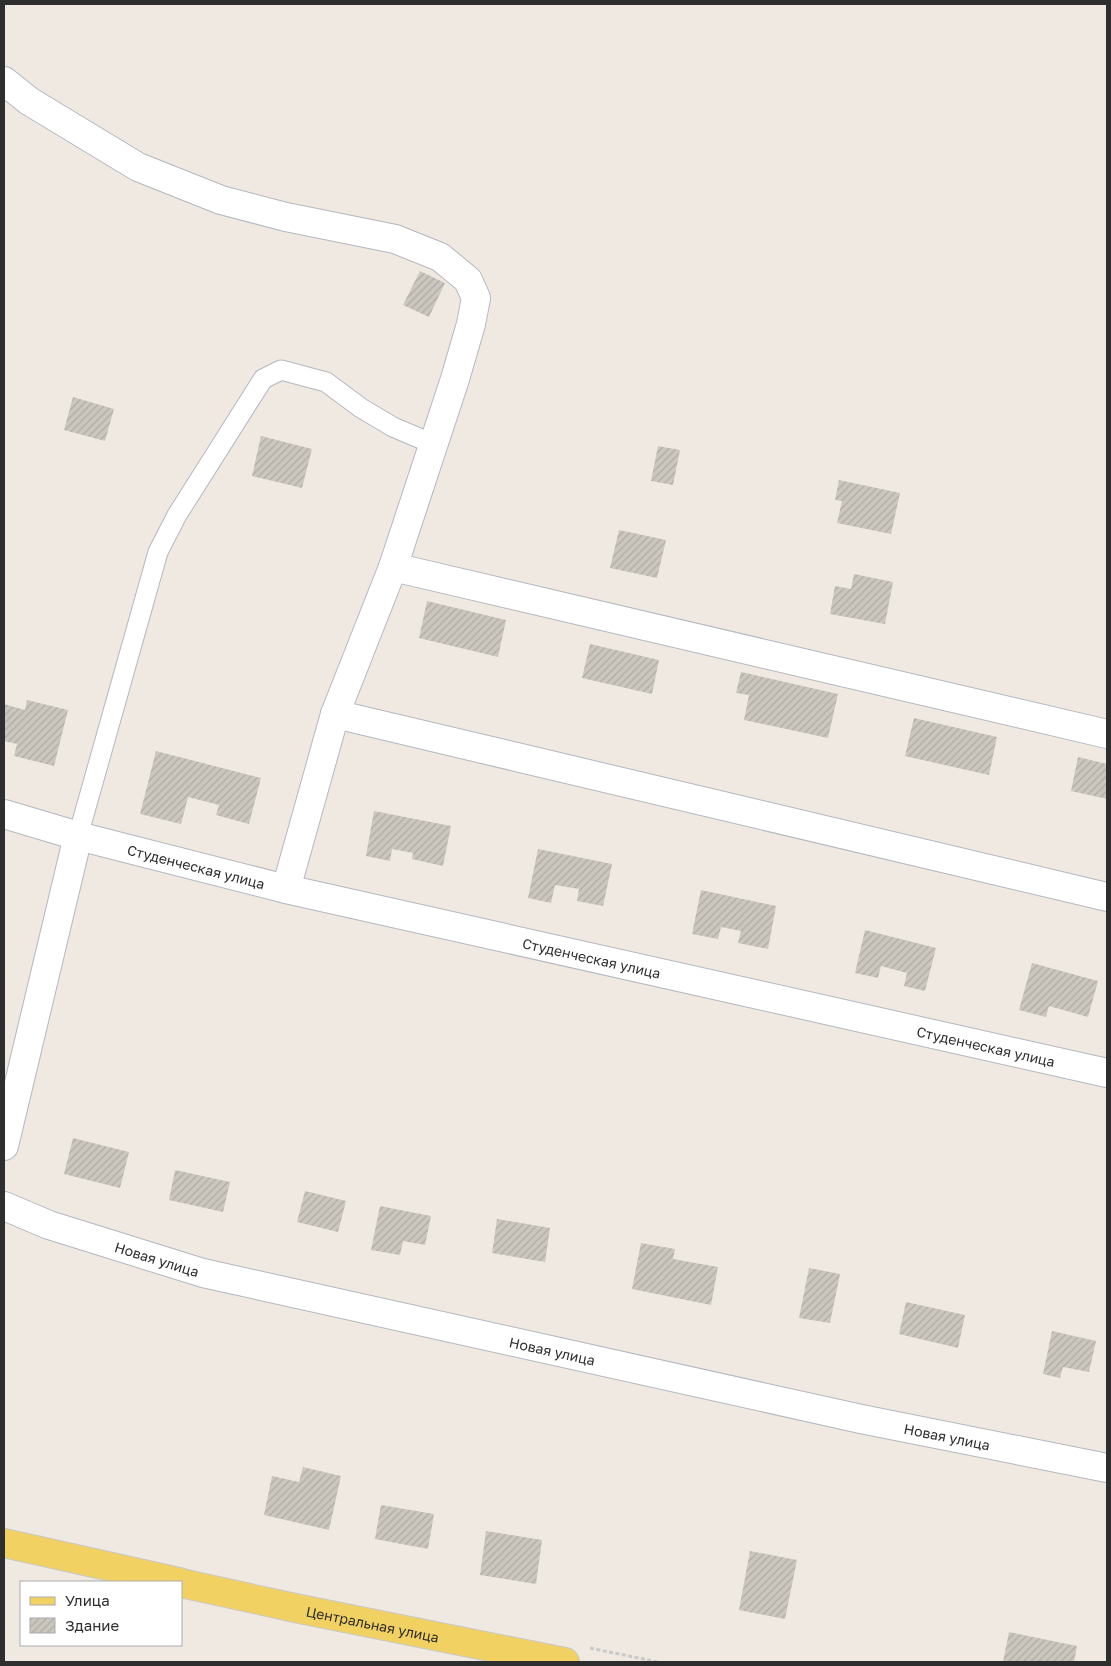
<svg xmlns="http://www.w3.org/2000/svg" width="1111" height="1666" viewBox="0 0 1111 1666" font-family="'Golos Text',sans-serif">
<defs>
<pattern id="building-hatch" width="6" height="6" patternUnits="userSpaceOnUse" patternTransform="scale(1.25)"><rect width="6" height="6" fill="#cbc7bf"/><path d="M-1 1l2-2M0 6l6-6M5 7l2-2" fill="none" stroke="#afaba4"/></pattern>
</defs>
<rect width="100%" height="100%" fill="#efe9e1"/>
<!-- building -->
<path fill="url(#building-hatch)" d="M420,271L445,283L429,317L403,305Z
M73,397L114,409L105,441L64,430Z
M261,436L312,449L302,488L252,476Z
M658,446L680,450L673,485L651,481Z
M839,480L900,493L891,534L837,523L842,501L835,500Z
M619,530L666,540L657,578L610,568Z
M854,574L893,582L885,624L830,614L835,586L851,589Z
M427,601L506,620L498,657L419,638Z
M590,644L659,660L652,694L582,678Z
M741,672L838,694L828,738L744,720L749,695L736,693Z
M27,700L68,710L54,766L14,756L17,744L4,741V704L25,710Z
M914,718L997,737L989,775L905,756Z
M156,751L261,778L249,824L216,815L219,805L188,797L181,824L140,814Z
M1078,757L1107,764V799L1071,791Z
M374,811L451,826L443,866L412,859L413,853L392,849L390,861L366,856Z
M538,849L612,864L603,906L577,901L579,889L555,885L551,903L528,898Z
M701,890L776,906L768,949L738,943L741,931L721,927L718,939L692,934Z
M865,930L936,948L925,991L904,986L907,973L881,966L878,978L855,973Z
M1032,963L1098,981L1088,1017L1049,1006L1046,1017L1019,1010Z
M73,1138L129,1152L120,1188L64,1174Z
M175,1170L230,1182L223,1212L169,1200Z
M305,1191L346,1201L338,1232L297,1222Z
M380,1206L431,1216L425,1245L403,1241L400,1255L371,1250Z
M497,1219L550,1228L545,1262L492,1253Z
M641,1243L675,1249L673,1259L718,1267L711,1305L632,1289Z
M809,1268L840,1274L830,1323L799,1318Z
M906,1302L965,1315L958,1348L899,1334Z
M1052,1331L1096,1341L1089,1372L1063,1367L1060,1378L1043,1374Z
M303,1467L341,1476L329,1530L264,1515L272,1476L299,1482Z
M381,1505L434,1514L428,1549L375,1539Z
M486,1531L542,1540L536,1584L480,1575Z
M750,1551L797,1560L785,1619L739,1610Z
M1009,1632L1077,1646L1074,1662H1003Z"/>
<g fill="none" stroke-linecap="round" stroke-linejoin="round">
<defs>
<path id="lane" d="M78,836L158,552L177,515L263,379L281,370L326,382L361,408L393,427L433,444"/>
<g id="street">
<path d="M4,81L29,101L138,167L221,200L286,217L395,239L440,257L468,280L476,298L471,324L455,379L393,567L335,714L286,889"/>
<path d="M393,567L1107,734"/>
<path d="M335,714L1107,897"/>
<path d="M4,814L78,836L4,1146"/>
<path id="s1" d="M78,836L286,889L1107,1073"/>
<path id="s2" d="M4,1206L49,1225L203,1273L861,1419L1107,1468"/>
</g>
<g id="primary">
<path d="M4,1543L179,1582"/>
<path id="s3" d="M181,1583L295,1608L565,1662"/>
</g>
</defs>
<!-- lane casing -->
<use href="#lane" stroke="#b4b7c1" stroke-width="21"/>
<!-- street casing -->
<use href="#street" stroke="#b4b7c1" stroke-width="30"/>
<!-- primary casing -->
<use href="#primary" stroke="#c9c9c9" stroke-width="30"/>
<!-- path -->
<path stroke="#c9c9c9" stroke-width="3" stroke-dasharray="4 2.5" stroke-linecap="butt" d="M590,1648L658,1662"/>
<!-- lane -->
<use href="#lane" stroke="#fff" stroke-width="19"/>
<!-- street -->
<use href="#street" stroke="#fff" stroke-width="28"/>
<!-- primary -->
<use href="#primary" stroke="#f2d163" stroke-width="28"/>
</g>
<g text-anchor="middle" dominant-baseline="central" stroke-width="4" stroke-linejoin="round" paint-order="stroke">
<!-- street labels -->
<g font-size="14" fill="#2e2e2e" stroke="#fff">
<text stroke="none"><textPath href="#s1" startOffset="122">Студенческая улица</textPath></text>
<text stroke="none"><textPath href="#s1" startOffset="528">Студенческая улица</textPath></text>
<text stroke="none"><textPath href="#s1" startOffset="932">Студенческая улица</textPath></text>
<text stroke="none"><textPath href="#s2" startOffset="162">Новая улица</textPath></text>
<text stroke="none"><textPath href="#s2" startOffset="568">Новая улица</textPath></text>
<text stroke="none"><textPath href="#s2" startOffset="972">Новая улица</textPath></text>
<text stroke="none"><textPath href="#s3" startOffset="196">Центральная улица</textPath></text>
</g>
</g>
<!-- border -->
<rect width="1111" height="1666" fill="none" stroke="#2e2e2e" stroke-width="10"/>
<!-- legend -->
<rect x="20" y="1581" width="162" height="65" fill="#ffffff" stroke="#ababab"/>
<rect x="30" y="1597" width="25" height="8" fill="#f2d163" stroke="#ababab"/>
<text x="65" y="1606" font-size="15" fill="#2e2e2e">Улица</text>
<rect x="30" y="1618" width="25" height="15" fill="url(#building-hatch)" stroke="#ababab"/>
<text x="65" y="1631" font-size="15" fill="#2e2e2e">Здание</text>
</svg>
